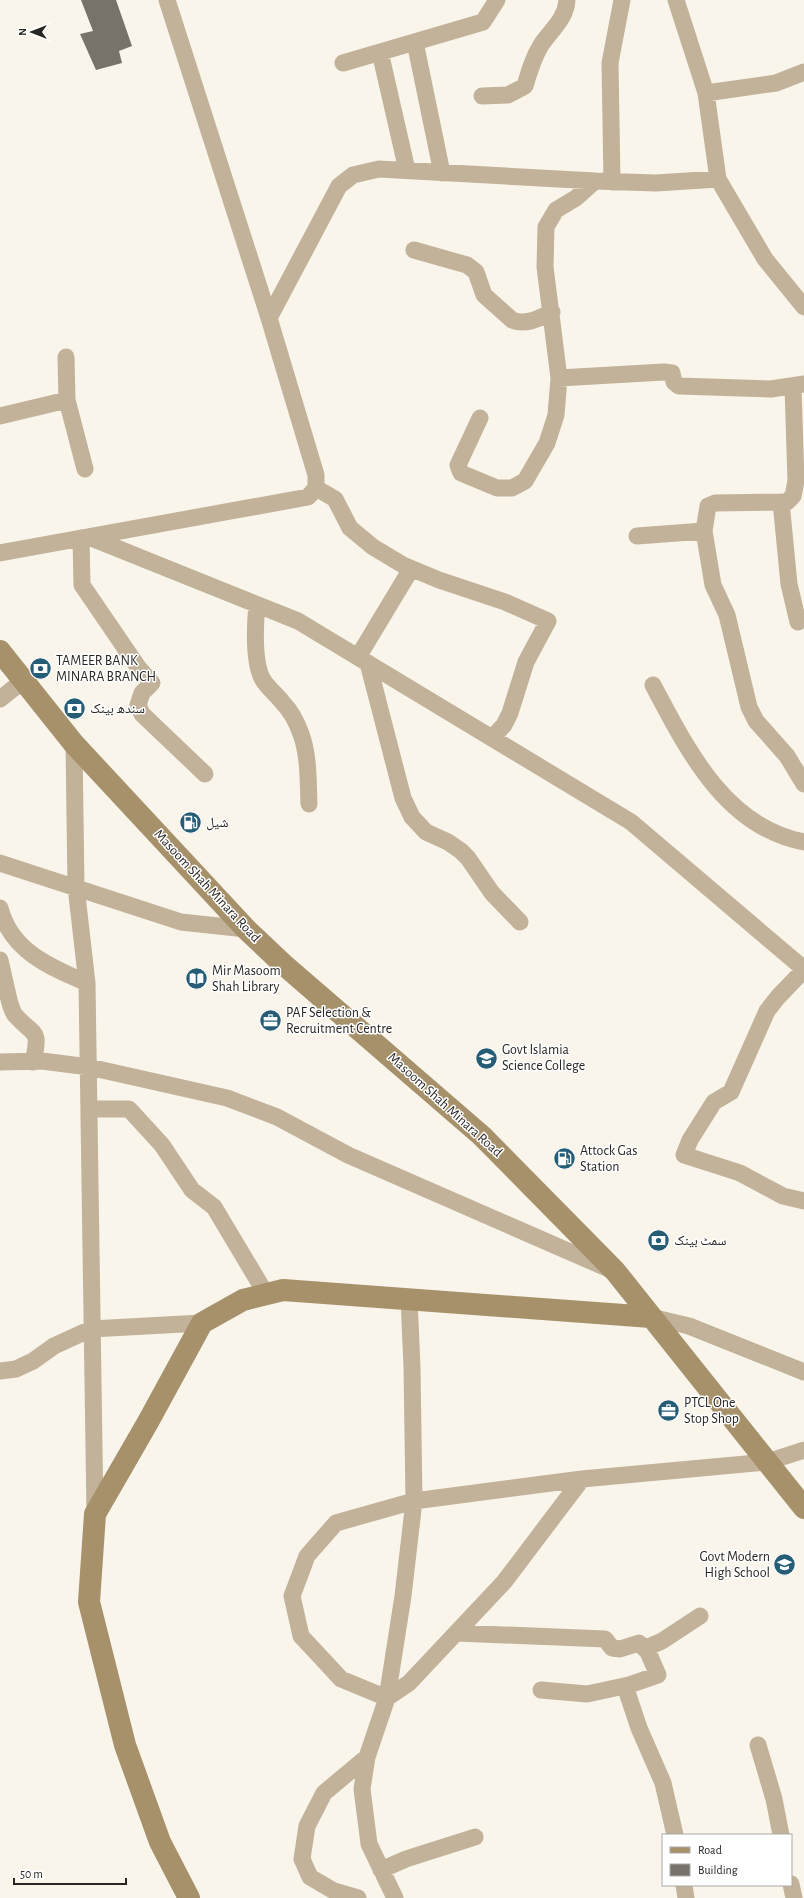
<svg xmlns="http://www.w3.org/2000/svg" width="804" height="1898" viewBox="0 0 804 1898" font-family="'Alegreya Sans','Noto Naskh Arabic',sans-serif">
<rect width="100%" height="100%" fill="#faf5eb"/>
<!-- building -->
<path fill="#77726a" d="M81,0H116L132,46L119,51L122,63L96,70L80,34L93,31Z"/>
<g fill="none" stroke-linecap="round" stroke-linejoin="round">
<!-- street -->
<path stroke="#c1b299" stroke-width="17" d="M167,0L269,318
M676,0L706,93L718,179L765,259L804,307
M415,42L442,173
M380,52L407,170
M343,63L483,22L497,0
M706,93L776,83L804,72
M482,96L508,95L525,86C529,72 533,58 541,45C551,30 566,19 567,0
M612,182L610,63L622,0
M414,250L467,265L476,272L484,295L512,320C525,326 540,318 552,312
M66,357L67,400L85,469
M559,378L664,372L672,373L674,382L679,386L771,389L804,384
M0,416L67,400
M480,418L458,465L461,473L497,488H512L525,481L547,443L556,415L559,378L545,267L546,227L556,210L576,198L595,181
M316,488L335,499L350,528L373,547L403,565L439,580L505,602L548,621L526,662L510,713L504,725L492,738
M781,502L789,584L798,622
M704,531L708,506L715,503L787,502L793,496L796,481L793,387
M637,536L704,531L713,585L727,615L749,707L756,721L787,756L804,784
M89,537L298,621L631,822L804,969
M81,538L82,585L138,667L152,683L142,693L138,705L142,714L205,774
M0,553L308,497L316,488V475L269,318L339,186L353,175L379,169L595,181L656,183L718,179
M257,605C255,624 253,663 263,680C268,688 277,695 283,703C291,711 297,723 301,734C309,756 308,781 309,804
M358,657L411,569
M368,663L403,798L412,817L426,832L448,842L461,851L468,858L492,893L520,922
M653,685C687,749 725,827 804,842
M0,699L24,680
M74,744L76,887L87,983L95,1514
M0,863L181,922L246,929
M0,908C11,951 50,967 87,983
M0,960L7,991
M804,970L778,997L767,1011L731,1092L714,1102L690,1140L684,1155L740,1173L783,1196L804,1201
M0,990L7,991C9,999 10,1008 15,1015C34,1037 41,1027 33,1062
M0,1062L42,1061L89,1067L227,1098L277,1117L348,1155L609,1269
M90,1109H129L162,1145L192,1190L214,1207L266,1294
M651,1317L689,1326L804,1372
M0,1371L16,1369L33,1361L54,1346L91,1329L202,1323
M582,1479L504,1582L409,1683L387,1698L341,1679L301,1636L292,1596L307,1556L336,1523L414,1501L582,1479L767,1462L804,1450
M456,1633L605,1639L612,1648L620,1649L639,1643L648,1652L658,1675L629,1685L587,1694L541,1690
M646,1648L662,1641L700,1616
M625,1686L639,1728L663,1783L675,1835
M758,1745L774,1799L781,1835
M367,1757L362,1789L369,1844L395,1898
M381,1870L406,1859L475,1837
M791,1884L794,1898
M684,1885L686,1898
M358,1898L334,1891L310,1877L302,1859L307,1826L324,1793L367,1757L387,1698L403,1596L414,1501L412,1367L409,1298"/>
<!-- secondary -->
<path stroke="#a6916b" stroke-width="22" d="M0,651L74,744L246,929L283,964L482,1136L615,1271L804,1508
M189,1898L160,1842L125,1745L89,1602L95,1514L148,1422L202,1323L243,1300L283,1290L651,1317"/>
</g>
<!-- icons -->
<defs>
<symbol id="bank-disc" viewBox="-11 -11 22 22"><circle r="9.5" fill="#255d77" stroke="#fff"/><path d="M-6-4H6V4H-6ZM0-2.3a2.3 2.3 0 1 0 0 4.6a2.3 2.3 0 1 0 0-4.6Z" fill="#fff"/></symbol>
<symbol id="fuel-disc" viewBox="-11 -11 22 22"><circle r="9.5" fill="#255d77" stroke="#fff"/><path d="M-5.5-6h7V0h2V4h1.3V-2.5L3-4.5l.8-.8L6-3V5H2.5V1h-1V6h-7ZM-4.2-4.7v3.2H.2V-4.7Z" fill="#fff"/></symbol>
<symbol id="library-disc" viewBox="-11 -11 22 22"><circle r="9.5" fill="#255d77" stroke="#fff"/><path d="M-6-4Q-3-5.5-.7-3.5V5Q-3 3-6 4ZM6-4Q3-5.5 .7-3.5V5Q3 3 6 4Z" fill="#fff"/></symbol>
<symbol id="office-disc" viewBox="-11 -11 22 22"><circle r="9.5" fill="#255d77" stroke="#fff"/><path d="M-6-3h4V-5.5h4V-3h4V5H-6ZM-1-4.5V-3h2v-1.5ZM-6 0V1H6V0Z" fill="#fff"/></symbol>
<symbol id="university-disc" viewBox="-11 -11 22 22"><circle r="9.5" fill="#255d77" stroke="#fff"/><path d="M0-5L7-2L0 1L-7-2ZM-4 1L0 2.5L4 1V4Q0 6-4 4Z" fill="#fff"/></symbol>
<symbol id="school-disc" viewBox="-11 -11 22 22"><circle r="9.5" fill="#255d77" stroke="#fff"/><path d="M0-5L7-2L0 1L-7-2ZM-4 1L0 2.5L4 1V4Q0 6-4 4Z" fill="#fff"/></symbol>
</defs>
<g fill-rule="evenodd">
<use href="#bank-disc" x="28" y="656" width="25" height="25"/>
<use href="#bank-disc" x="62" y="696" width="25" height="25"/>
<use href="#fuel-disc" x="178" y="810" width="25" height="25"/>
<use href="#library-disc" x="184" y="966" width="25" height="25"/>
<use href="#office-disc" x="258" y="1008" width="25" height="25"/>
<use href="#university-disc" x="474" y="1046" width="25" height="25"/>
<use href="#fuel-disc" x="552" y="1146" width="25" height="25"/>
<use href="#bank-disc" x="646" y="1228" width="25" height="25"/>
<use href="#office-disc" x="656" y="1398" width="25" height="25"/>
<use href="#school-disc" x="772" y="1552" width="25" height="25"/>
</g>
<g text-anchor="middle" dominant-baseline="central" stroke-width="3" stroke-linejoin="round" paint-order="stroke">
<!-- poi labels -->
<g font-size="14" fill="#292723" stroke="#fff" text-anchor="start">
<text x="56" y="661">TAMEER BANK<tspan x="56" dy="16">MINARA BRANCH</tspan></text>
<text x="90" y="709">سندھ بینک</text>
<text x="206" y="823">شیل</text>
<text x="212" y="971">Mir Masoom<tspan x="212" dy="16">Shah Library</tspan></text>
<text x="286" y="1013">PAF Selection &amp;<tspan x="286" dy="16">Recruitment Centre</tspan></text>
<text x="502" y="1050">Govt Islamia<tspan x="502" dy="16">Science College</tspan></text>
<text x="580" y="1151">Attock Gas<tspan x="580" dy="16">Station</tspan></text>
<text x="674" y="1241">سمٹ بینک</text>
<text x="684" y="1403">PTCL One<tspan x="684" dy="16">Stop Shop</tspan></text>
<text x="770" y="1557" text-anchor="end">Govt Modern<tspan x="770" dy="16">High School</tspan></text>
</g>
<!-- street labels -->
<g font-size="14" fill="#292723" stroke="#fff">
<text transform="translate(207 886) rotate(47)">Masoom Shah Minara Road</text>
<text transform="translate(445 1105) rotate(42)">Masoom Shah Minara Road</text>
</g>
</g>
<!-- legend -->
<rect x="662" y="1834" width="130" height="52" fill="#ffffff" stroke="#a9a9a7"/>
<rect x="670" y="1847" width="20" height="6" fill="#a6916b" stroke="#a9a9a7"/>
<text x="698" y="1854" font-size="12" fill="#292723">Road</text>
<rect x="670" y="1864" width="20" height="12" fill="#77726a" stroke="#a9a9a7"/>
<text x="698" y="1874" font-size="12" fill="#292723">Building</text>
<!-- north arrow -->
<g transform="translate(32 32) rotate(270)" stroke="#ffffff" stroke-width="3" paint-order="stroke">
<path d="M0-3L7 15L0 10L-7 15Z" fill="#292723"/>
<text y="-6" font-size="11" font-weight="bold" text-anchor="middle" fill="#292723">N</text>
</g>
<!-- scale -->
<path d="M14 1878v6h112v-6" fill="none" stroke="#292723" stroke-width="2"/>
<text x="20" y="1878" font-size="12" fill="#292723" stroke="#ffffff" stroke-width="3" paint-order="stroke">50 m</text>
</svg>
